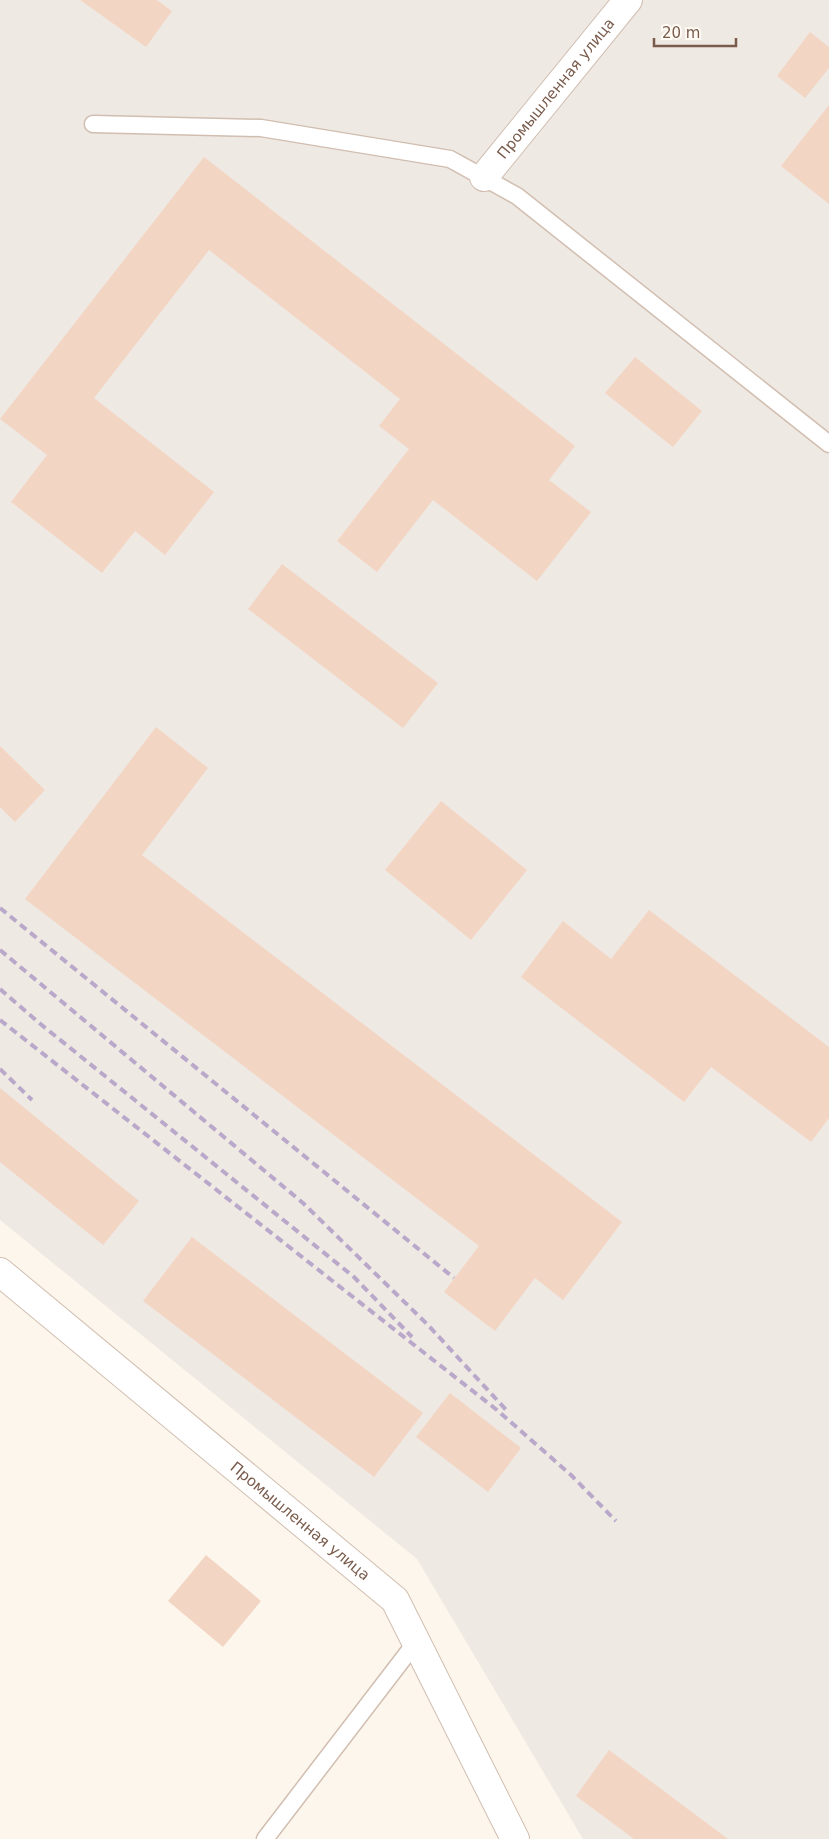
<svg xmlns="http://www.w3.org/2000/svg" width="829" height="1839" viewBox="0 0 829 1839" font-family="'DejaVu Sans',sans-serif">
<rect width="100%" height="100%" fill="#fdf6ec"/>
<!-- industrial -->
<path fill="#efe9e4" d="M0,0H829V1839H583L417,1559L0,1220Z"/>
<!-- building -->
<path fill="#f3d5c3" d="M80,0H157L172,11L146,47Z
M810,32L829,47V68L805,98L777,76Z
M829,105V204L781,166Z
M204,157L575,446L549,480L591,512L537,581L433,500L377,572L337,541L409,449L379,426L400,399L209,250L94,398L214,492L165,555L135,531L102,573L11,502L47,455L0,419Z
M635,357L702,411L673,447L605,393Z
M282,564L438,683L403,728L248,609Z
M156,727L208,768L142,855L622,1222L563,1300L535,1278L495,1331L444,1292L479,1246L25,899Z
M0,746L45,790L15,822L0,807Z
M441,801L527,870L471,940L385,870Z
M649,910L829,1047V1118L811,1142L711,1067L684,1102L521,977L563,921L611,959Z
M0,1088L139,1201L103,1245L0,1162Z
M192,1237L423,1413L374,1477L143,1301Z
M450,1393L521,1448L488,1492L416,1437Z
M206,1555L261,1601L223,1647L168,1601Z
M609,1750L728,1839H634L576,1796Z"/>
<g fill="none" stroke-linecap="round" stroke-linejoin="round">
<defs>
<path id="service" d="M93,124L261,128L450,159L517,196L829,444
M265,1839L416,1642"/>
<g id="minor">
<path id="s1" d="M484,177L628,0"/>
<path id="s2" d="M0,1272L395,1600L515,1839"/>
</g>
</defs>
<!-- service casing -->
<use href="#service" stroke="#d1beb0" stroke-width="19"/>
<!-- minor casing -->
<use href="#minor" stroke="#d1beb0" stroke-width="30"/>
<!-- service -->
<use href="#service" stroke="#fff" stroke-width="16"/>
<!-- minor -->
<use href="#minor" stroke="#fff" stroke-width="28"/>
<!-- rail -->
<path stroke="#b9a8c9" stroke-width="4" stroke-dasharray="8 5" stroke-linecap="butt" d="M0,908L454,1278
M0,950L303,1203L428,1325L509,1413
M0,989L38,1022L354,1277L412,1337
M0,1020L497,1410L571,1475L616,1521
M0,1069L32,1100"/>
</g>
<g text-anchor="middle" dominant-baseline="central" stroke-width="4" stroke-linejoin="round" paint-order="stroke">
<!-- street labels -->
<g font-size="15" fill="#7a5c4d" stroke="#fffaf3">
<text stroke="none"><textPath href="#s1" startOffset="114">Промышленная улица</textPath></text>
<text stroke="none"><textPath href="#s2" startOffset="390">Промышленная улица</textPath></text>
</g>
</g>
<!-- scale -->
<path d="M654 38v8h82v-8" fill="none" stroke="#7a5c4d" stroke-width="2.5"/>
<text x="662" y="38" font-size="15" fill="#7a5c4d" stroke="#fffaf3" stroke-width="4" paint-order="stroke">20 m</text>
</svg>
